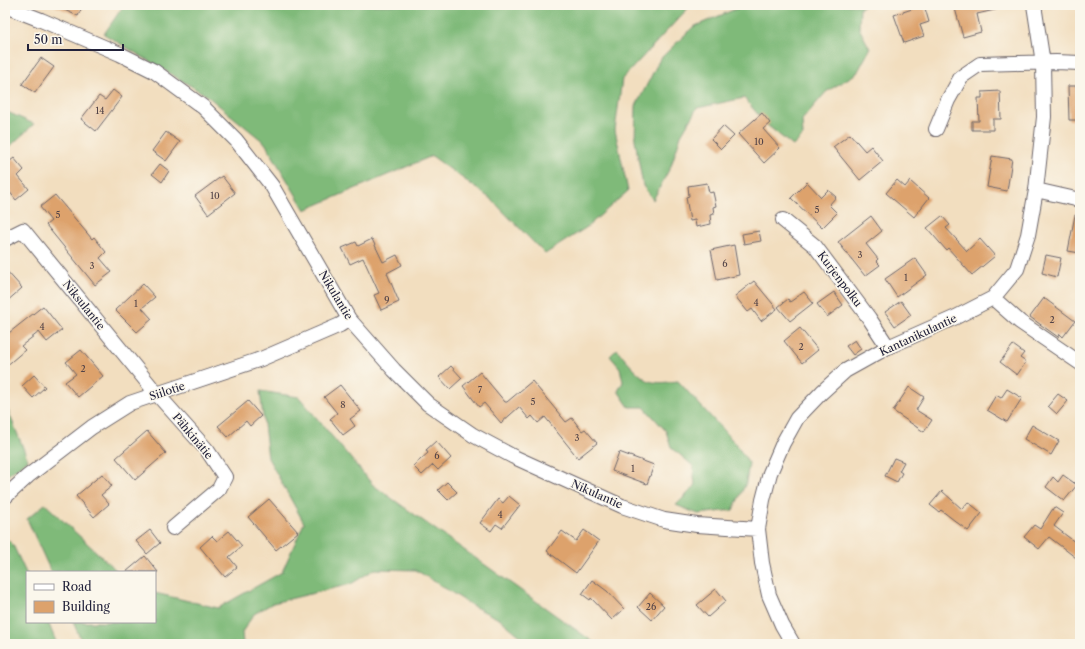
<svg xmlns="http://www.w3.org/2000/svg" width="1085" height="649" viewBox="0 0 1085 649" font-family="'Libre Caslon Text',serif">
<rect width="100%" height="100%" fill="#fbf7ec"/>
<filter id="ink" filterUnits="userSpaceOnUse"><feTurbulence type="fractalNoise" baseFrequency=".025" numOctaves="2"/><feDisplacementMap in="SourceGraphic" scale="8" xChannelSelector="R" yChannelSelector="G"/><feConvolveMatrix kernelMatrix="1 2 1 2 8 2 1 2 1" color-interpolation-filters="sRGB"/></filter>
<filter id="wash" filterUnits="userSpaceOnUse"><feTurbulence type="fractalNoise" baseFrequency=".012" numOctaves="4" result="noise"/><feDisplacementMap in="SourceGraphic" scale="16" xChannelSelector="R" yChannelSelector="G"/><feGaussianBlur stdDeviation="0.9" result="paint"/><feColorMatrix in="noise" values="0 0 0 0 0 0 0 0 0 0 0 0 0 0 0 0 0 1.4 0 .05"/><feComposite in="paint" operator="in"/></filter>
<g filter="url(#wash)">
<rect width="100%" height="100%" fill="#f2debf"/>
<!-- forest -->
<path fill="#7fba79" stroke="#506e5a" d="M124,5H691L622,79L615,130L628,191L587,227L545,254L491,199L432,156L305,210L265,143L206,95L104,34Z
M745,5H865L860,8L859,28L870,49L857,73L826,92L802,120L803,136L793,146L767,125L744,98L697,108L681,135L671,166L653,200L643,186L635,140L636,106L660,59L693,27Z
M5,111L34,124L5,151Z
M617,349C623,358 640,377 649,381C658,384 669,382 678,381L734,442L749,463L746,483L733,510L698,514L676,505L695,486L693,466L671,447L666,431L644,407H629L618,391L623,382L620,368L610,356Z
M260,391L299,397L373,485L596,644H530L501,620L473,606L416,570L375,569L351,584L273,603L254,614L242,632L243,644H83L73,622H155V593L218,608L282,572L304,523L268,458Z
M5,403L28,460L5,477Z
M45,504L118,572H51L27,519Z
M5,537L13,545L27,575V622H48L57,644H5Z"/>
<g id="blocks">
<!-- building -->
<path fill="#dda26c" d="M53,5H83L78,16Z
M924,5L929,22L920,25L924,36L904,43L894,15Z
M954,5H998L999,9L977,14L981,32L963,37Z
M41,58L54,67L35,93L22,84Z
M1068,86H1080V120H1069Z
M113,90L122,97L96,131L81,119L99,96L105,100Z
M1000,91L1001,119H993V130H972V121H979L978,98H982V92Z
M762,113L770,123L763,129L780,148L764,163L738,134Z
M723,126L734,136L721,149L711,139Z
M166,132L180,142L166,161L152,151Z
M850,134L865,151L871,146L883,161L860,180L833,147Z
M992,156L1012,159L1007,191L987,187Z
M14,158L24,170L18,176L29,189L16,200L5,186V165Z
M160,164L169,171L162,182L152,174Z
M222,176L235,193L208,214L195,196Z
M897,180L905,187L910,181L929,198L914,217L886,193Z
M807,182L821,197L828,190L836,197L829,205L837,213L822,228L791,198Z
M707,183L709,193L713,192L716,206L713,207L714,214L710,215L711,224L696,227L695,220L690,221L686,197L689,196L688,186Z
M55,195L92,239L94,237L106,252L100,258L112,272L95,285L46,225L51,221L40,207Z
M1075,215H1080V253L1068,251Z
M871,216L882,231L866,244L878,259L876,261L880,265L865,276L838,242Z
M942,216L950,225L946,228L967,251L980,239L995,256L972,275L948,248L946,250L927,228Z
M759,231L761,241L744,244L742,234Z
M372,239L383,262L397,255L402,265L387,273L399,302L381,310L374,295L379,293L363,258L350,264L342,248L356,242L358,246Z
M734,245L739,275L717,280L711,250Z
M1046,255L1061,258L1057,277L1042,273Z
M915,258L927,275L897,297L885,279Z
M5,269L22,288L5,303Z
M754,281L777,309L761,321L752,309L748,312L735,296Z
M143,284L155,297L142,308L152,319L137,332L115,310Z
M804,292L813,303L790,321L778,307L788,299L790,302Z
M834,292L843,305L827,317L817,304Z
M1044,298L1075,321L1063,337L1060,334L1058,337L1030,317Z
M901,301L911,315L895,326L885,312Z
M43,306L62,330L47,342L39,332L21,346L25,350L5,367V336Z
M800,328L818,350L802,363L784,341Z
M855,340L861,349L853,355L846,346Z
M1013,345L1024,353L1020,358L1026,362L1017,375L1000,362Z
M81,350L103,376L78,397L65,382L76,374L66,362Z
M451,366L462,378L450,389L439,377Z
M480,372L505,402H507L532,381L566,422L572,418L582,431L585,429L597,443L578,458L545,417L538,423L532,416L529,419L519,407L501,423L484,403L479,407L463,386Z
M34,375L45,387L33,398L22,386Z
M340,385L361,411L350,419L355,426L343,435L330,419L337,413L324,397Z
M909,387L924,397L916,410L932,420L924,432L893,411Z
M1007,389L1022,398L1007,422L987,410L996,395L1001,398Z
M1058,394L1068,401L1057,414L1048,406Z
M248,401L261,416L250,426L246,421L228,437L218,426Z
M1032,425L1059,441L1051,455L1024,439Z
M147,431L166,453L135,480L116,458Z
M436,441L451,458L438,470L433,465L422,475L413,466L428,453L426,450Z
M619,452L654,465L647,484L612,471Z
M894,458L904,462L899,471L902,473L897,482L885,476Z
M102,474L112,486L101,495L109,504L94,517L76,496Z
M1063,475L1077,485L1064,501L1046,487L1053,477L1058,482Z
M447,482L457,492L448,500L438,490Z
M942,491L962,509L968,502L982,513L968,531L941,510L939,512L930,505Z
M509,496L520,505L502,528L496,524L491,531L480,523L498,499L503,503Z
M269,499L298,532L276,550L248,517Z
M1054,507L1063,513L1054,526L1080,546V561L1049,537L1039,549L1024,537L1034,525L1040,529Z
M150,530L160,543L147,554L136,541Z
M584,530L599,541L576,573L547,551L562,531L576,541Z
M229,531L242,546L229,557L237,567L225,577L200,547L212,536L217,541Z
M145,556L158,572H126Z
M592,580L607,591L624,609L612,620L591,598L590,600L582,594Z
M716,589L726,601L708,617L697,605Z
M650,593L664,606L652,620L638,607Z"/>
</g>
</g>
<g filter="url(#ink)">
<use href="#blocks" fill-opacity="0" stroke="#6b6469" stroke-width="1"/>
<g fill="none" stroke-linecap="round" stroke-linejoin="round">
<defs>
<path id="minor" d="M5,6L41,20L120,54L154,71L203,107L236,140L272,186L349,319L394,370L428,404L473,435L514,457L622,506L664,520L697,525L758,529
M936,129L948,100L961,77L980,64L1056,62L1080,63
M1036,190L1080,200
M783,220L815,246L869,318L888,347
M5,239L23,230L157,394L207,450L225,477L219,489L173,528
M993,298L1020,322L1080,363
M5,497L28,476L92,427L130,403L261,359L340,325L349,319
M793,644L782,625L769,595L762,563L758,529L763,500L770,473L783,443L797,418L822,392L845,371L888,347L956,317L993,298L1017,269L1028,235L1036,190L1044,117L1043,63L1034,5"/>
</defs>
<!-- minor casing -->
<use href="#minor" stroke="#6b6469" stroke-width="16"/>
<!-- minor -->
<use href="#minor" stroke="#fff" stroke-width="14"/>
</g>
</g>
<g text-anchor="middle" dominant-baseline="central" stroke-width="3" stroke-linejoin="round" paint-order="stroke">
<!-- number labels -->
<g font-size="9" fill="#514247">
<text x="100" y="110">14</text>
<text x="759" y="141">10</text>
<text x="215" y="195">10</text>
<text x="817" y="209">5</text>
<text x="58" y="214">5</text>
<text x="860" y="254">3</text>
<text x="725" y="263">6</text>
<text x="92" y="265">3</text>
<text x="906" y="277">1</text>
<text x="387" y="299">9</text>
<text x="756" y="302">4</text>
<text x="136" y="303">1</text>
<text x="1052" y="319">2</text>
<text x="42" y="326">4</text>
<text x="801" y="346">2</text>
<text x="83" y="368">2</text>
<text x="480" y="389">7</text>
<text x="533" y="401">5</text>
<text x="343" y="404">8</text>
<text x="577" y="437">3</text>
<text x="437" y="455">6</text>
<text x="633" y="468">1</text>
<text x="500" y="514">4</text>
<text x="651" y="606">26</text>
</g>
<!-- street labels -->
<g font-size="11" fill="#22223b" stroke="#fbf7ec">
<text transform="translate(840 279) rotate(53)">Kurjenpolku</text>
<text transform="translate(336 295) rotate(59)">Nikulantie</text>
<text transform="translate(84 305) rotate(51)">Niksulantie</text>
<text transform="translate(918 335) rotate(-25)">Kantanikulantie</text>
<text transform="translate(167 391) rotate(-18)">Siilotie</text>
<text transform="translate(193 436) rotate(50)">Pähkinätie</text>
<text transform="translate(597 494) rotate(24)">Nikulantie</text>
</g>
</g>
<!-- margin -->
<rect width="1085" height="649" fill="none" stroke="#fbf7ec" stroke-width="20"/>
<!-- legend -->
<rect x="26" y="571" width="130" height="52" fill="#fbf7ec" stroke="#a4a2a5"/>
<rect x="34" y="584" width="20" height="6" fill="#ffffff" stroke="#a4a2a5"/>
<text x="62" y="591" font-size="12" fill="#22223b">Road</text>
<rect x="34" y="601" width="20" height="12" fill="#dda26c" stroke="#a4a2a5"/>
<text x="62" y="611" font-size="12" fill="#22223b">Building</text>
<!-- scale -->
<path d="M28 44v6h95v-6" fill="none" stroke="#22223b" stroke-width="2"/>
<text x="34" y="44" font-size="12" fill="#22223b" stroke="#fbf7ec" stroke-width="3" paint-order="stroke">50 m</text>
</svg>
